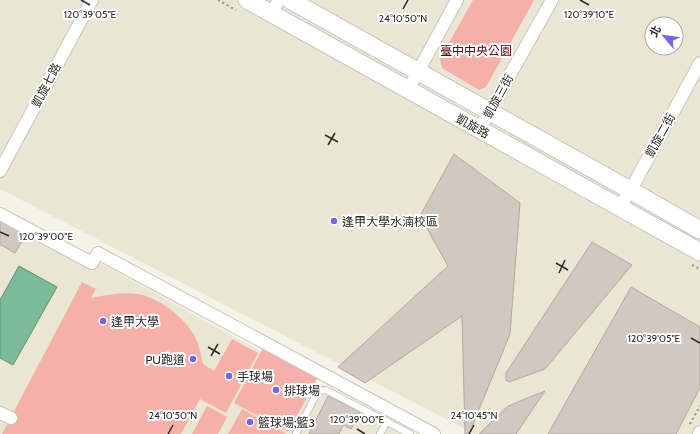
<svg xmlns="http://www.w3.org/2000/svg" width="700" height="434" viewBox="0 0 700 434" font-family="Cabin,'Noto Sans TC',sans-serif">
<rect width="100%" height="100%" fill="#f5f2e8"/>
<!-- built -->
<path fill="#ebe5d4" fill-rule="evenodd" d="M0,0H700V434H475L0,189ZM652,24H676V48H652Z
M0,208L411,434H0Z"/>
<!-- green -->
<path fill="#f6b0aa" d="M473,0H534L486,87L479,90L442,68L440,59Z
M82,282L96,289L91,298C106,295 122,292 138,294C159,298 183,316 194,335C199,343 201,355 203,364L214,371L232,339L258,353L226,413L200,399L181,434H2Z
M263,348L318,377L288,432L234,403Z
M207,406L227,417L218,434H192Z
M242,409L287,434H228Z"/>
<!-- water -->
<path fill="#7bbb97" stroke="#639075" d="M19,266L57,287L13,365L0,358V300Z"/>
<!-- building -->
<path fill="#d2c8c2" stroke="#b2a9a2" d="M454,154L520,203L510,334L469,434H465L462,316L365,383L338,367L448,266L420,216Z
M0,217L28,231L15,253L1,245H0Z
M592,242L632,265L545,369L509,382L506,380V373Z
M631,287L700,327V388L676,434H548Z
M545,391L516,434H479L508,406Z
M328,396L360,412L351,429L343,425L339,434H309Z"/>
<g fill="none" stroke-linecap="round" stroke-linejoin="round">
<defs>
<path id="lane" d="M296,434L318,391L326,390L410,434
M380,434L387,421"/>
<path id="street" d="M271,13L279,0
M408,90L457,0
M479,130L552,0
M0,171L92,0
M619,208L635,182L700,63
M0,214L92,263L98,253L434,434
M0,413L11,418
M699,434L700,432"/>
<path id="secondary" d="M247,0L700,252
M290,0L630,190L700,230"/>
</defs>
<!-- lane casing -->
<use href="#lane" stroke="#c9c5bc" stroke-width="8"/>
<!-- street casing -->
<use href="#street" stroke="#c9c5bc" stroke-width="14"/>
<!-- secondary casing -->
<use href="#secondary" stroke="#c9c5bc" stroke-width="19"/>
<!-- path -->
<path stroke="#96938d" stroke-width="2" stroke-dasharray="2 3" stroke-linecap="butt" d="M218,0L236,10
M692,265L700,269
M690,424L700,406"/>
<!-- lane -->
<use href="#lane" stroke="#fff" stroke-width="6"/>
<!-- street -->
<use href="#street" stroke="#fff" stroke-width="12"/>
<!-- secondary -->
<use href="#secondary" stroke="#fff" stroke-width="17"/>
</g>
<!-- ticks -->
<path fill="none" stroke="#2c2a27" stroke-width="1.5" d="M81,0L90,5M580,0L589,5M403,9L408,0M325,135L338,142M328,145L335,133M0,232L9,236M556,263L568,270M559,273L565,260M691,338L700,343M208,347L220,354M211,356L218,344M357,429L365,434M168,434L173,425M469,434L474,425"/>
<!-- markers -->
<g fill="#7067e1" stroke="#fff" stroke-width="1.5">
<circle cx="334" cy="221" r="4"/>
<circle cx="103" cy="321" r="4"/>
<circle cx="193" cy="359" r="4"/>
<circle cx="229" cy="376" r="4"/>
<circle cx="276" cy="390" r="4"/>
<circle cx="250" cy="422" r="4"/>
</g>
<g text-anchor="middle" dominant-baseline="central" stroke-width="4" stroke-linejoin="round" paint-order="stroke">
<!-- park labels -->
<g font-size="12" fill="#58050d" stroke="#fff">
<text x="476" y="50">臺中中央公園</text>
</g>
<!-- street labels -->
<g font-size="12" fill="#2c2a27" stroke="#fff">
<text transform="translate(46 85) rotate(-62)">凱旋七路</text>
<text transform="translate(498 96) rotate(-61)">凱旋三街</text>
<text transform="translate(473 126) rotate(29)">凱旋路</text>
<text transform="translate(660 135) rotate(-61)">凱旋二街</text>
</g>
<!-- poi labels -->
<g font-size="12" fill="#2c2a27" stroke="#fff" text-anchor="start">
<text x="342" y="221">逢甲大學水湳校區</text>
<text x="111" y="321">逢甲大學</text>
<text x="185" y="359" text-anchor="end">PU跑道</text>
<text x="237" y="376">手球場</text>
<text x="284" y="390">排球場</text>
<text x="258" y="422">籃球場;籃3</text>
</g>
</g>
<g font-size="10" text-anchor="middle" fill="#2c2a27" stroke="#fff" stroke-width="4" stroke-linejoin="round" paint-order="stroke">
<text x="90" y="18">120°39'05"E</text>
<text x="589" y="18">120°39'10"E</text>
<text x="403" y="22">24°10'50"N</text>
<text x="46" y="240">120°39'00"E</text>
<text x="654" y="342">120°39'05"E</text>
<text x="173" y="419">24°10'50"N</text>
<text x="474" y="419">24°10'45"N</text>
<text x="357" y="423">120°39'00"E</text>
</g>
<!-- north arrow -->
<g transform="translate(664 36) rotate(299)"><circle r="19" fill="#ffffff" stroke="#abaaa9"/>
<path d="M0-3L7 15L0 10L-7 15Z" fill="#7067e1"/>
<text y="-6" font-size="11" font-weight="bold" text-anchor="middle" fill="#2c2a27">北</text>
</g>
</svg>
